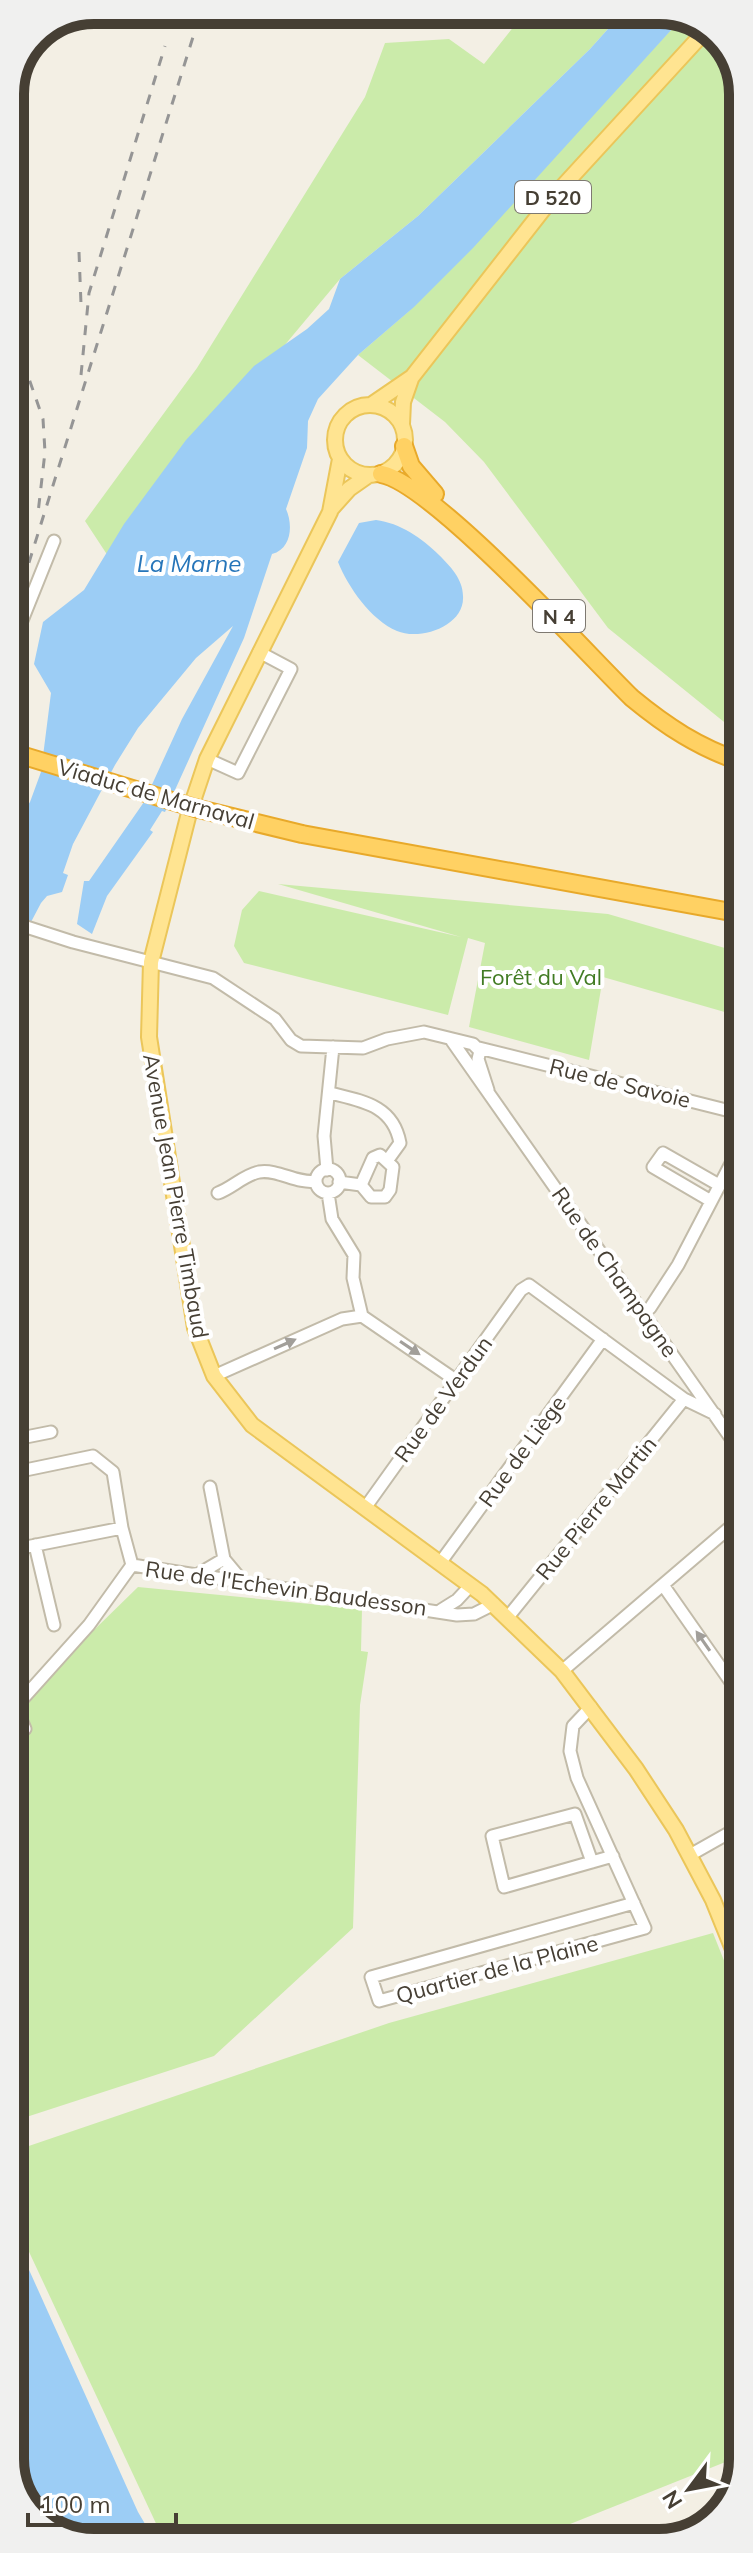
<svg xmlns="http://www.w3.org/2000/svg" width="753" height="2553" viewBox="0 0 753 2553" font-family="Mulish,sans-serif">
<rect width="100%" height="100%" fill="#f3efe4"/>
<!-- green -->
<path fill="#cbebaa" d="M526,11H624L590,49L418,216L340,279L108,556L85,521L197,368L365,97L385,43L449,39L484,64Z
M683,17L715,31L741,78L742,728L729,726L608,628L484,462L445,422L358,355L409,311Z
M278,884L608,914L742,953V1017L603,977L589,1060L469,1027L485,943L468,938L448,1015L244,963L234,946L242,910L259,891L461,937Z
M138,1587L362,1609L361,1651L368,1652L360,1705L353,1928L214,2056L11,2122V1711Z
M713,1933L743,2008V2455L525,2542H172L160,2532L16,2224L27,2217C17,2192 4,2173 20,2149L389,2023Z"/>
<!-- water -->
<path fill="#9ccdf5" d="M624,11H669L683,17L473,248L414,307L358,355L318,399L308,421L307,448L286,509C293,524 292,549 272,554L244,638L165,812L162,811L150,830L153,832L107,896L92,934L77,924L84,881H89L144,802L182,719L233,626L196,658L138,728L115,765L73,844L63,873L68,875L62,892L47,896L41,903L11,960V830L30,802L41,772L51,693L34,664L43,622L84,590L124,524L186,440L254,366L307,329L329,309L340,279L418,216L590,49Z
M376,520C400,523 422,538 439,555C450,566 463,579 463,596C465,626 420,641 397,631C371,620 348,587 338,562L359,523Z
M12,2232L138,2512L151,2534L162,2542H84L40,2522L12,2463Z"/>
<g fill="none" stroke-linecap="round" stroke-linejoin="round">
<defs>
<path id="minor" d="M11,648L54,541
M207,759L238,773L291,669L259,652
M11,922L73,942L213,978L275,1019L291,1040L301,1046L363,1048L387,1039L424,1032L473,1044L480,1051L478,1059L488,1090
M452,1041L742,1454
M479,1048L742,1114
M330,1093C362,1101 393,1105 400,1143L387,1161
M316 1181a12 12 0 1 1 24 0a12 12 0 1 1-24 0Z
M327,1170L324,1136L333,1047
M339,1182L361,1185L371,1197H385L390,1190L393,1167L380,1155L373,1158L361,1185
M218,1193C232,1188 244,1175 259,1172C279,1169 296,1184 316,1181
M328,1193L332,1219L354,1255L353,1278L362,1316L457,1381
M711,1201L653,1167L663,1153L719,1185
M643,1313L650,1308L678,1265L738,1150
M214,1376L342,1319L362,1316
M11,1440L51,1432
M11,1473L93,1456L113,1472L122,1528L132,1565
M365,1508L521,1290L529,1285L684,1399L715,1414
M35,1545L54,1625
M11,1550L122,1528
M224,1559L244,1583
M440,1563L603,1339
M132,1565L457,1615L474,1614L494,1604
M195,1576L224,1559L210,1487
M663,1585L742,1698
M441,1610L457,1600L471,1585
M508,1617L684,1399
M562,1671L742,1517
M591,1707L573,1726L570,1751L577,1778L645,1928L379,2001L371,1977L634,1903
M25,1729L17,1710L19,1703L89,1625L132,1565
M690,1855L743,1825
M592,1862L575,1814L492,1836L504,1887L613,1856"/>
<path id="major" d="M335 440a35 35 0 1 1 70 0a35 35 0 1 1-70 0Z
M371,405L412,377L553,197L708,28
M402,424L403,402L411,379
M340,459L330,512L207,759L189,813L151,962L149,1037L195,1328L214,1376L252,1425L482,1594L562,1671L636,1769L676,1830L713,1900L743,1974
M332,508L349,489L369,475"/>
<path id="highway" d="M404,446L411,466L435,494
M381,474C432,483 586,653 632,698C666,726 699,748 742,762
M302,834L742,914"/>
</defs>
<!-- minor casing -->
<use href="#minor" stroke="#c2bba9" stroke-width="15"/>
<!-- major casing -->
<use href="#major" stroke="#ebc65a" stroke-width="18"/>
<!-- highway casing -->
<use href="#highway" stroke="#e8a92a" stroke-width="20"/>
<!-- minor -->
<use href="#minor" stroke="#fff" stroke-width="11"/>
<!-- major -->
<use href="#major" stroke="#ffe491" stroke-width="14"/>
<!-- highway -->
<use href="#highway" stroke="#ffd163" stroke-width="16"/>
<!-- rail -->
<path stroke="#959595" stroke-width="3" stroke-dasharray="10 10" stroke-linecap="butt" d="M10,103L23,61
M79,252L81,304
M10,324L43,419L45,452L38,513
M81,375L89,293L165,46
M11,620L193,37"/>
<defs>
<path id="highway-bridge" d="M11,752L195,808L302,834"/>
</defs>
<!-- highway-bridge casing -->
<use href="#highway-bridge" stroke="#e8a92a" stroke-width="20" stroke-linecap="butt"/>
<!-- highway-bridge -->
<use href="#highway-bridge" stroke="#ffd163" stroke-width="16"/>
</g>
<!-- one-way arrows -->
<defs><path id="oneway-solid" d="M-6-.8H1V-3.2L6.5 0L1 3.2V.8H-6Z" transform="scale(2)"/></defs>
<g fill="#a29f9a">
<use href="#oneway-solid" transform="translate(285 1344) rotate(-24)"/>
<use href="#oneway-solid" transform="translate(410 1348) rotate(34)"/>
<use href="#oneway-solid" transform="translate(703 1641) rotate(-125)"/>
</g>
<g text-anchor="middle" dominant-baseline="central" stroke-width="8" stroke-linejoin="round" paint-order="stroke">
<!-- shield labels -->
<g fill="#fff" stroke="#7e7971" stroke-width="2">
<rect x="515" y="181" width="76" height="32" rx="6"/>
<rect x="533" y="600" width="52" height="32" rx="6"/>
</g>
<g font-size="20" font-weight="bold" fill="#463f34">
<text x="553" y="197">D 520</text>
<text x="559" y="616">N 4</text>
</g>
<!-- street labels -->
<g font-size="22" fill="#463f34" stroke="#fff">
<text transform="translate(156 794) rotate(16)">Viaduc de Marnaval</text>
<text transform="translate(620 1083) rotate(14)">Rue de Savoie</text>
<text transform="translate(176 1196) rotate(80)">Avenue Jean Pierre Timbaud</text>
<text transform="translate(615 1272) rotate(55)">Rue de Champagne</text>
<text transform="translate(443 1399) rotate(-54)">Rue de Verdun</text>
<text transform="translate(522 1451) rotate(-54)">Rue de Liège</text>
<text transform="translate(596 1508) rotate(-51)">Rue Pierre Martin</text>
<text transform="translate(286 1588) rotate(8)">Rue de l'Echevin Baudesson</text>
<text transform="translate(497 1969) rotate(-15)">Quartier de la Plaine</text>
</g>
<!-- park labels -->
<g font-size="22" fill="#417b23" stroke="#fff">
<text x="541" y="977">Forêt du Val</text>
</g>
<!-- water labels -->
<g font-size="24" font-style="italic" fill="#2675b9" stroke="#fff">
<text x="189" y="563">La Marne</text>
</g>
</g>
<!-- crop -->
<path d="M0 0H753V2553H0ZM94 24H659A70 70 0 0 1 729 94V2459A70 70 0 0 1 659 2529H94A70 70 0 0 1 24 2459V94A70 70 0 0 1 94 24Z" fill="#f0f0ef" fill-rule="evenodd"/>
<path fill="none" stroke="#463f34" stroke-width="10" d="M94 24H659A70 70 0 0 1 729 94V2459A70 70 0 0 1 659 2529H94A70 70 0 0 1 24 2459V94A70 70 0 0 1 94 24Z"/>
<!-- north arrow -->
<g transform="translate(689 2489) rotate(238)" stroke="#ffffff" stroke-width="6" paint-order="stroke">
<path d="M0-6L14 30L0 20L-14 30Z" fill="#463f34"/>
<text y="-12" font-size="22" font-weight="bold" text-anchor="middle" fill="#463f34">N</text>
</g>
<!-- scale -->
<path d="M28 2513v12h148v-12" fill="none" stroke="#463f34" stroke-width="4"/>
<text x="40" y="2513" font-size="24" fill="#463f34" stroke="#ffffff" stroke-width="6" paint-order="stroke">100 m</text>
</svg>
